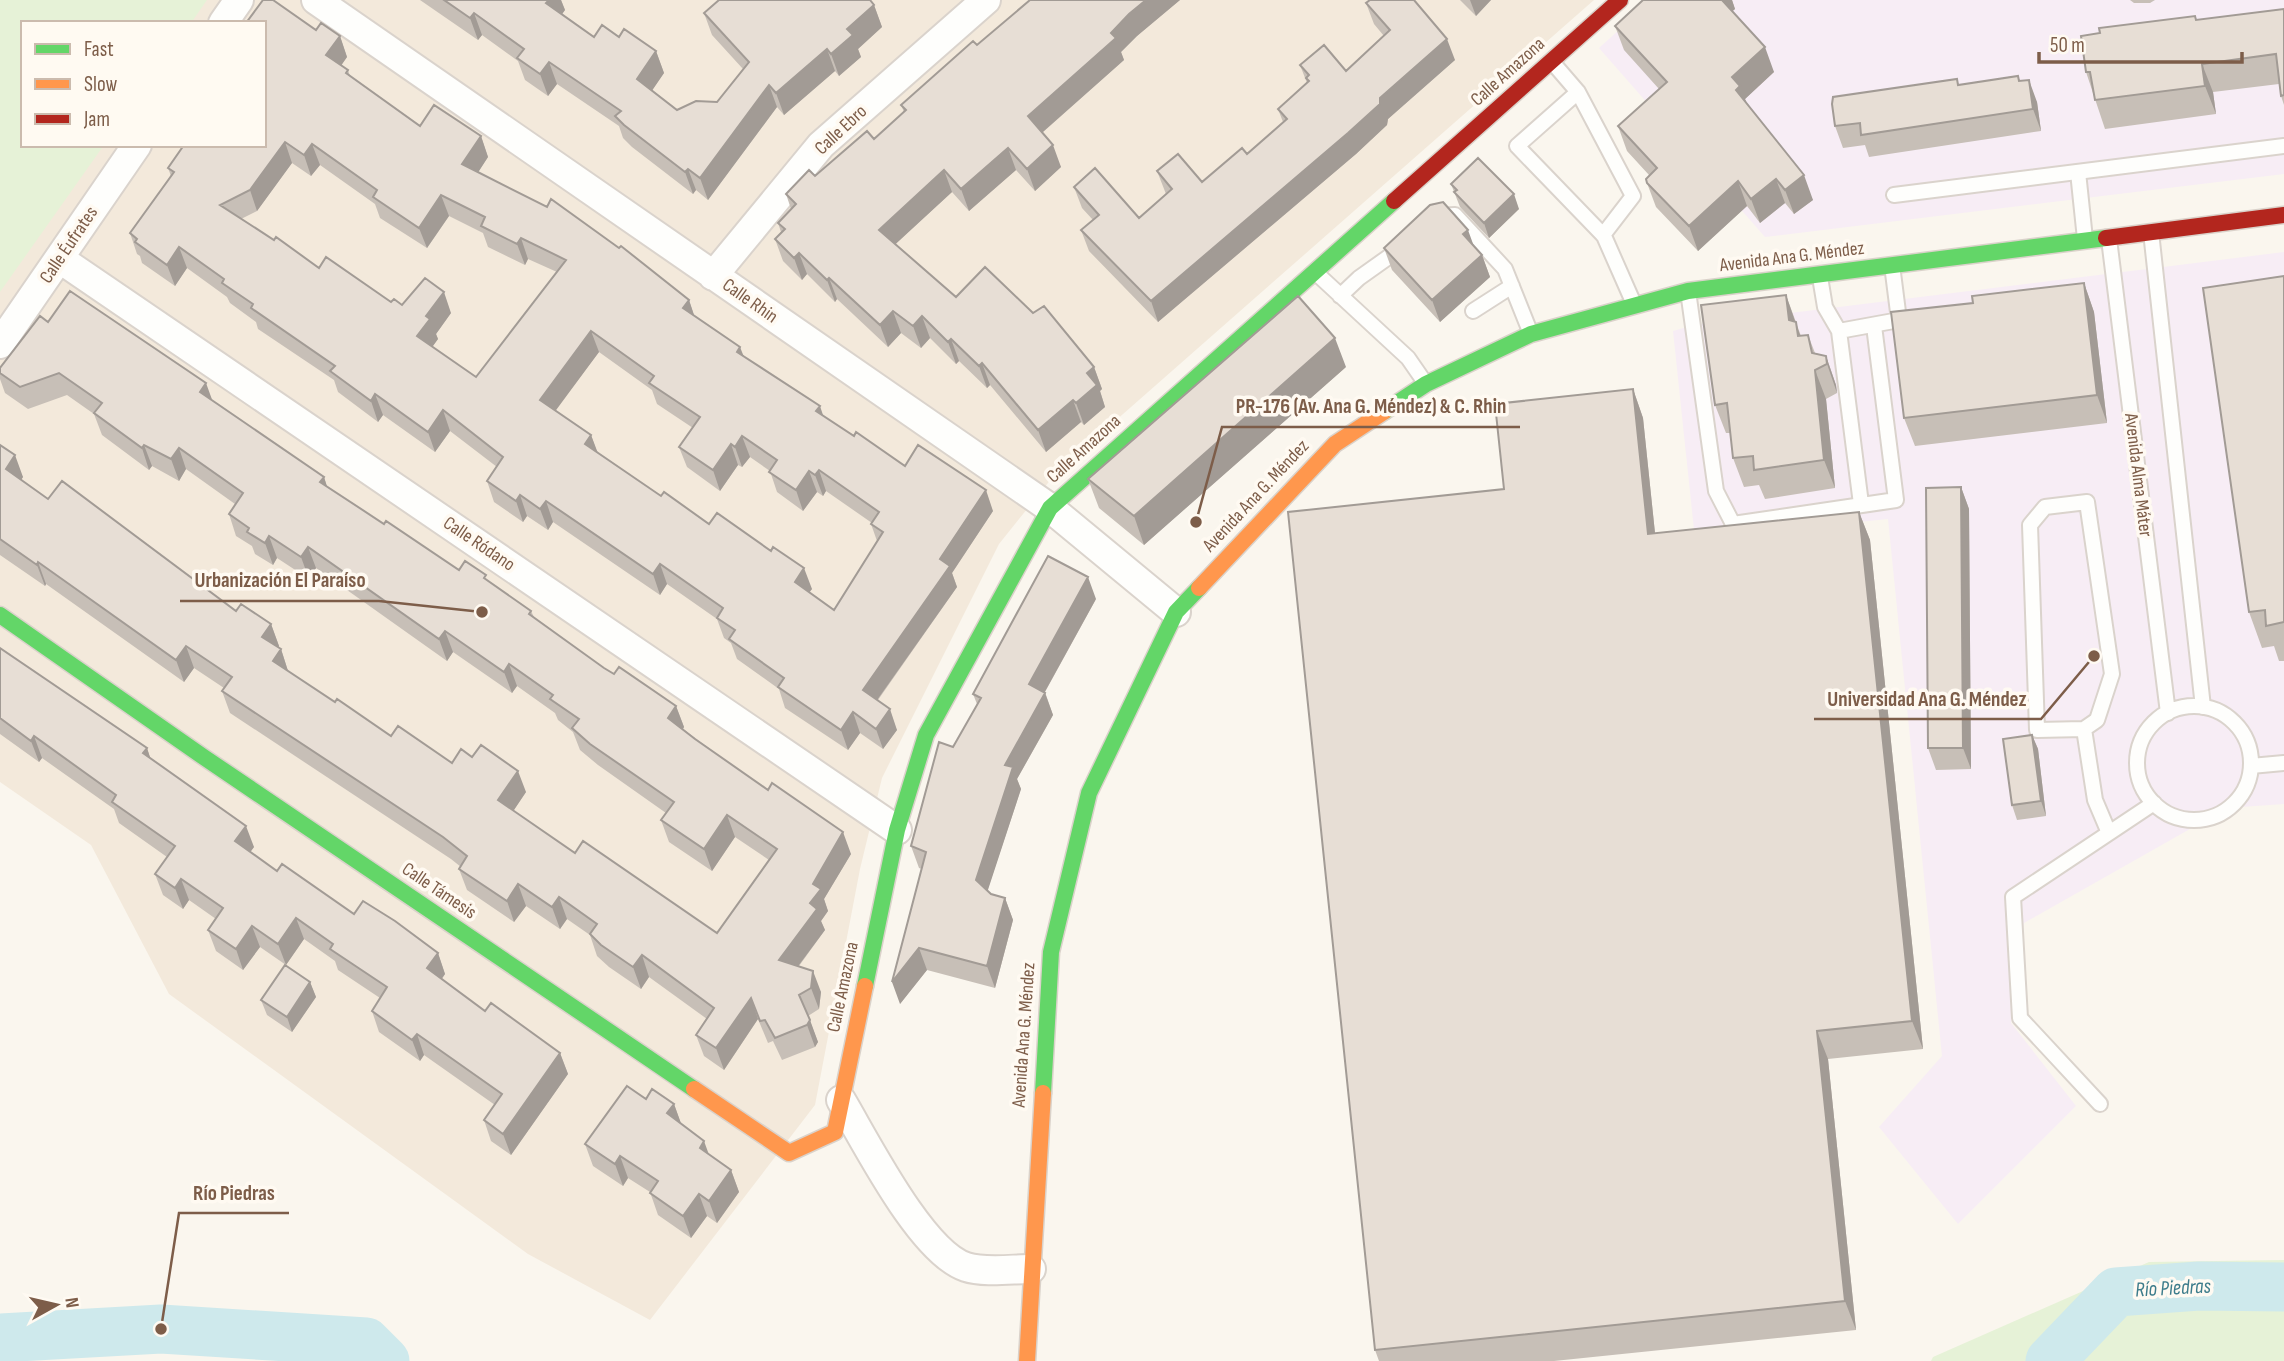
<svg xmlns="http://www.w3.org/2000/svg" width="2284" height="1361" viewBox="0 0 2284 1361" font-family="'Sofia Sans Condensed',sans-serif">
<rect width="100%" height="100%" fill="#faf6ee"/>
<!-- residential -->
<path fill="#f3e9db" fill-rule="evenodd" d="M0,0H1594L1056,473L999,544L882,778L860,869L815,1105L650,1320L528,1254L169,994L91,845L0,782ZM23,23H264V145H23Z"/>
<!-- education -->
<path fill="#f7edf5" d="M1652,0H2284V174L1765,237L1599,48Z
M2284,252V804L2227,808L2024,923L2011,1023L2076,1106L1958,1224L1879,1127L1942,1056L1888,519L1695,539L1673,331L1694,325Z"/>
<!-- green -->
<path fill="#e6f2d7" d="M0,0H207L191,23H23V145H104L0,292Z
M2284,1260V1361H1931L1933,1357L2149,1262Z"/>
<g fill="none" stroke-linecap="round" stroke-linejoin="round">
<!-- river -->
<path stroke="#cee9ec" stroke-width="49" d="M0,1338L161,1329L366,1342L385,1361
M2050,1361L2116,1292L2199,1286L2284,1287"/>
<defs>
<path id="lane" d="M1553,63L1578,92L1633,196L1603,235
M1578,92L1517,146L1604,236L1634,304
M2078,172L2085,239
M1894,195L2284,146
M1437,216L1455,215L1505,269L1531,334
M2151,232L2203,707
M2109,239L2168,713
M1315,272L1408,358L1426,384
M1820,277L1825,307L1839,331L1861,504
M1688,291L1716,491L1733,524L1896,500L1874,326
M1340,296L1359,278L1397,251
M1473,311L1512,286
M1839,331L1899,320L1892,265
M2087,502L2112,674L2097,720L2084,729L2037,730L2030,525L2045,507Z
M2137 763a57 57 0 1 1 114 0a57 57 0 1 1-114 0Z
M2084,729L2095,800L2109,833
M2251,766L2284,763
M2100,1104L2020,1018L2013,897L2154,803"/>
<path id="street" d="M316,0L1050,508L1176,612
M223,23L239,0
M60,259L897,830
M713,276L821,145L986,0
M0,344L137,145
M841,1100C866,1142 921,1252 966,1267C984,1273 1012,1269 1031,1269"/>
<path id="fast" d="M1385,411L1426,384L1531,334L1688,291L2106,238
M0,615L205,758L694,1089
M865,986L897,830L926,735L1050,508L1394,201
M1043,1093L1051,952L1089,793L1176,612L1199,588"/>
<path id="slow" d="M1199,588L1335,444L1385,411
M694,1089L789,1153L835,1132L865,986
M1027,1361L1043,1093"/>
<path id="jam" d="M1394,201L1620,0
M2106,238L2284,215"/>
</defs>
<!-- lane casing -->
<use href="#lane" stroke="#dad3cc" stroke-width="18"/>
<!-- street casing -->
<use href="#street" stroke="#dad3cc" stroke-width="32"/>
<!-- fast casing -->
<use href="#fast" stroke="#dad2ca" stroke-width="19"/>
<!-- slow casing -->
<use href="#slow" stroke="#dad2ca" stroke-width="19"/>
<!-- jam casing -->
<use href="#jam" stroke="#dad2ca" stroke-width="19"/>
<!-- lane -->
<use href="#lane" stroke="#fefefc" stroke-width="14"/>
<!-- street -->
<use href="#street" stroke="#fefefc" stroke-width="28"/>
<!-- fast -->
<use href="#fast" stroke="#63d668" stroke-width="16"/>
<!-- slow -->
<use href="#slow" stroke="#ff974d" stroke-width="16"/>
<!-- jam -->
<use href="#jam" stroke="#b3261e" stroke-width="16"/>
</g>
<!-- wall -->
<path fill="#c7bfb7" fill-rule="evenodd" d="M420,0H561L565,10L562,14L594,37H619L656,51L664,73L652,90L677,110L717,102L743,69L712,35L704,13L874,5L882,27L858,49L861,57L839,76L835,71L784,115L777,107L708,200L696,190L693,194L632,147L623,138L619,126L557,84L548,96L525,80L518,61L482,35L478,40Z
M1030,0H1180L1137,36L1121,52L1124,60L1042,133L1061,167L1035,191L1016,170L969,211L952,192L895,244L956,297L1033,313L1094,367L1102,389L1100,391L1105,407L1084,425L1081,422L1046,452L990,385L987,388L959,361L956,364L930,338L921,348L901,333L888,347L837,299L835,302L807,274L802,280L783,261L775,239L781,232L778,223L791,209L786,194L874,139L904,112L901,105L977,45Z
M1460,0H1491L1476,16Z
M1643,0H1732L1735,9L1732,11L1774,72L1745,99L1747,103L1813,200L1794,214L1785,203L1760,223L1747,206L1698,251L1656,207L1647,183L1649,175L1627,151L1618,126L1659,89L1624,50L1615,26Z
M2130,0H2155L2150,3H2134Z
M1366,3L1455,60L1388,119L1387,125L1356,154L1158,322L1089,251L1081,230L1093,220L1082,208L1074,187L1139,218L1166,194L1157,171L1202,182L1247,154L1283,122L1278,109L1307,83L1300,65L1346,71L1384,36L1374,24Z
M2284,9V105L2281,96L2279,84L2213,92L2216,114L2105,129L2086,72L2197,20Z
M316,30L340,36L347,57L341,65L348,70L350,76L420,126L481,136L488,157L478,172L689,300L694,315L744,356L823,416L854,436L905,466L993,511L952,573L957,587L878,700L897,730L883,749L860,733L848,750L785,708L779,689L737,659L731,643L724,638L717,619L667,584L660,595L553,522L548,530L527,516L523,522L494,502L487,481L497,467L450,431L435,452L383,415L378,422L338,392L334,380L258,329L256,322L230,303L227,297L187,268L175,286L142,263L140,256L137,254L130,233L171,176L168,168ZM292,163L311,176L320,165L375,204L380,218L427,248L449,216L483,233L488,247L525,265L528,259L557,272L476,377L432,347L438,339L436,334L451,313L402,305L391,302L319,268L241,219L257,211ZM599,352L652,390L657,404L693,428L679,447L687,467L720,491L738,465L742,467L750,457L770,471L777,492L803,511L817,492L823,496L826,491L872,523L871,524L877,541L834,610L809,592L812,589L709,524L661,496L597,452L591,435L555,410Z
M2018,76L2020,81L2037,102L2041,131L1869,157L1865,145L1843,148L1835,126L1959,85Z
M1451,184L1519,209L1489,238L1460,207Z
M1474,246L1482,255L1490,277L1440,322L1392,270L1384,248Z
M2284,276V661H2279L2274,646L2262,648L2249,612Z
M2084,283L2094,312L2107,423L1915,446L1904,418L1973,303Z
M1786,295L1801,336L1808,335L1815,353L1826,356L1836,385L1837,393L1826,399L1835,488L1765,499L1759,485L1744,487L1733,458L1730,433H1726L1715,405Z
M48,322L212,401L324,477L327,487L384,524L459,570L488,581L531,611L534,617L604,668L614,674L676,706L684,727L683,729L851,854L824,899L828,911L821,921L825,930L799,966L821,992L819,1009L808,1016L818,1042L815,1047L782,1060L773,1041L768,1043L758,1019L724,1070L704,1056L696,1035L707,1019L649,977L641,989L609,967L597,956L590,935L567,919L560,929L526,906L514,922L467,890L459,869L461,867L451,859L230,713L222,691L224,688L194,668L184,682L46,584L45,586L0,555V445L23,477L21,480L48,499L236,611L271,624L279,646L278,648L281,649L288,671L335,702L391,736L452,763L526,792L513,811L575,853L717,933L769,860L735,837L712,871L669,842L661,820L666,813L598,765L580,750L573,732L558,720L555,713L517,686L512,693L453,652L447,661L316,568L309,579L277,558L273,565L255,554L252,546L236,536L229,514L235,504L186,469L179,481L152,466L149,470L102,435L94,414L67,395L28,409L5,393L0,379V368Z
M1346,367L1144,545L1099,508L1088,479Z
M1633,389L1643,418L1655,533L1859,512L1870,540L1923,1049L1828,1059L1856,1330L1554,1361H1379L1375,1350L1504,489Z
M1961,487L1969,509L1971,769L1936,770L1928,748Z
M1096,599L1045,692L1053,715L1017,779L1021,789L987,891L991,894L1005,898L1013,920L995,988L927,970L900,1004L922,869L919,868L911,846L953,747L977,704L973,694Z
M0,648L147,748L150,758L254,847L250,852L277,871L354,914L438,953L445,974L442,979L485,1011L560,1053L568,1074L511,1155L491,1141L484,1120L495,1105L424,1055L420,1061L379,1032L372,1011L380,998L338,970L335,961L304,939L286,965L260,947L243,970L216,951L208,930L216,919L189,900L183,909L163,895L155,874L167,857L119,823L114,809L42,758L39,762L0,734Z
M2032,735L2038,749L2046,816L2017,820L2012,805Z
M310,982L316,997L292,1032L267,1015L261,1000Z
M646,1099L674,1104L681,1124L709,1155L731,1170L739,1192L717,1223L707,1216L691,1238L658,1215L650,1192L628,1178L623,1186L593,1166L585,1144Z"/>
<!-- shaded-wall -->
<path fill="#a29b95" d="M549,0H561L565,10L554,25L546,3Z
M1146,0H1180L1137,36L1121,52L1124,60L1036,138L1028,116L1129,14Z
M1470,0H1491L1476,16Z
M1718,0H1732L1735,9L1725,18Z
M874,5L882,27L858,49L861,57L839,76L831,54L847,29Z
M474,13L482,35L478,40L470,18Z
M340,36L347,57L334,76L326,55Z
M1447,39L1455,60L1388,119L1387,125L1356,154L1158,322L1151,301Z
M1765,47L1774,72L1745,99L1749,111L1736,90L1732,77Z
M827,49L835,71L784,115L776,93Z
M656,51L664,73L645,101L637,79Z
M549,62L557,84L548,96L540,74Z
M2202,64L2213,92L2216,114L2205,86Z
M2029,80L2037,102L2041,131L2033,109Z
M769,85L777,107L708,200L700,178Z
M481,136L488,157L470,185L462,164Z
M285,142L292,163L257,211L250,190Z
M312,144L320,165L311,176L304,155Z
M1053,145L1061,167L1035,191L1027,169Z
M1008,148L1016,170L969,211L961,189Z
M688,169L696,190L693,194L685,172Z
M944,170L952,192L887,252L879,230Z
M1804,175L1813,200L1794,214L1785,190Z
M1776,179L1785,203L1760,223L1751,199Z
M1738,181L1747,206L1698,251L1689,226Z
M1514,194L1519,209L1489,238L1484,223Z
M441,195L449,216L427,248L419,228Z
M1468,230L1476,252L1463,234Z
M521,238L528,259L525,265L517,244Z
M179,247L187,268L175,286L167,265Z
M799,253L807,274L802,280L794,258Z
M1482,255L1490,277L1440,322L1432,300Z
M829,278L837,299L835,302L827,280Z
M2084,283L2094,312L2107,423L2097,395Z
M444,292L451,313L436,334L438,339L425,357L417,336L426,316Z
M1786,295L1796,324L1806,351L1789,320Z
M689,300L696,321L683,308Z
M893,311L901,333L888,347L880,325Z
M922,316L930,338L921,348L913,326Z
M591,331L599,352L548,421L540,400Z
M1335,338L1346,367L1144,545L1134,516Z
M951,339L959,361L956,364L948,342Z
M740,347L748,367L737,352Z
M1826,356L1836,385L1837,393L1827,364Z
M982,363L990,385L987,388L979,366Z
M1094,367L1102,389L1100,391L1105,407L1084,425L1076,403L1087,373Z
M1815,370L1826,399L1835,488L1824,460Z
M206,383L214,405L200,392Z
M1633,389L1643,418L1658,562L1648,534Z
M375,394L383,415L378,422L371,401Z
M1073,400L1081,422L1046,452L1038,430Z
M820,406L827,427L816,411Z
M443,410L450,431L435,452L428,432Z
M591,435L599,456L585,444Z
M742,436L750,457L742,467L735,447Z
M731,444L738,465L720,491L713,470Z
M144,445L152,466L149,470L142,448Z
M179,448L186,469L179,481L171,459Z
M15,455L23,477L14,491L6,469Z
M819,470L826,491L823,496L815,475Z
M809,471L817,492L803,511L796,490Z
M324,477L331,499L320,482Z
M1961,487L1969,509L1971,769L1963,748Z
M986,490L993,511L952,573L957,587L870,710L863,690L940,559Z
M520,495L527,516L523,522L516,501Z
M546,501L553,522L548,530L540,509Z
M1859,512L1870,540L1923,1049L1912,1021Z
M269,536L277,558L273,565L265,543Z
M308,547L316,568L309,579L301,557Z
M38,562L46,584L45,586L37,565Z
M660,564L667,584L660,595L653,574Z
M804,568L812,589L802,602L795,582Z
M1088,577L1096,599L1037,706L1029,684Z
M271,624L279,646L270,659L262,637Z
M445,631L453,652L447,661L439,639Z
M186,646L194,668L184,682L176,660Z
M281,649L288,671L273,661Z
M509,664L517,686L512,693L504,672Z
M1045,693L1053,715L1017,779L1021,789L984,902L976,880L1005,765Z
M676,706L684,727L676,740L668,718Z
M890,709L897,730L883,749L876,729Z
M853,712L860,733L848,750L841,730Z
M2032,735L2038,749L2046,816L2041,801Z
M34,736L42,758L39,762L31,741Z
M147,748L154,769L143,753Z
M518,771L526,792L506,822L498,800Z
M727,815L735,837L712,871L704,849Z
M246,826L254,847L243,862L235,841Z
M843,832L851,854L824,899L828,911L821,921L825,930L787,981L779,960L810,903L813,884Z
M181,879L189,900L183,909L175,888Z
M518,884L526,906L514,922L507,901Z
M559,897L567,919L560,929L552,907Z
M1005,898L1013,920L995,988L987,966Z
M296,918L304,939L286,965L278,944Z
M252,926L260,947L243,970L236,949Z
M919,948L927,970L900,1004L892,982Z
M438,953L445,974L434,989L427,968Z
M642,955L649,977L641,989L633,967Z
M813,971L821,992L819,1009L811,988Z
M310,982L316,997L292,1032L287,1017Z
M751,998L758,1019L724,1070L716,1048Z
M810,1020L818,1042L815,1047L807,1025Z
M1817,1031L1828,1059L1856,1330L1845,1301Z
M417,1034L424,1055L420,1061L412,1040Z
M560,1053L568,1074L511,1155L503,1134Z
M674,1104L682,1126L667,1113Z
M704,1141L712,1163L700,1148Z
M620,1156L628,1178L623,1186L615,1164Z
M731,1170L739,1192L717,1223L709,1201Z
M699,1194L707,1216L691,1238L683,1216Z"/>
<!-- building -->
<path fill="#e7ded5" stroke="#a29b95" stroke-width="2" fill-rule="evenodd" d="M263,0H273L316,30L321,23L340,36L326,55L348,70L346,73L420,126L434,105L481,136L462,164L547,207L551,199L619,248L621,246L689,300L683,308L740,347L737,352L820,406L816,411L854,436L856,432L905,466L918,445L986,490L940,559L950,566L863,690L890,709L876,729L853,712L841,730L778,687L784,678L729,639L735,630L717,618L723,608L660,564L653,574L546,501L540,509L520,495L516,501L487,481L503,457L443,410L428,432L375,394L371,401L330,371L335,366L251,308L253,304L222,283L224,279L179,247L167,265L135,242L137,239L130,233L174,172L168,168L184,145H264V23H246ZM285,142L304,155L312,144L377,190L373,197L419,228L441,195L485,217L481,226L517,244L521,238L566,260L476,377L417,336L430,319L426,316L444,292L425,278L402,305L394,299L391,302L326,257L319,268L276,237L274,240L220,205L250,190ZM591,331L654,376L649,383L700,417L679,447L713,470L731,444L735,447L742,436L777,460L769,472L796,490L809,471L815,475L819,470L879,512L871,524L883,532L834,610L795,582L804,568L773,547L771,551L717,513L709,524L664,492L661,496L585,444L591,435L540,400Z
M444,0H549L546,3L594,37L602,25L619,37L624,29L656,51L637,79L677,110L696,101L717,102L749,62L704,13L719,0H870L874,5L847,29L853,35L831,54L827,49L776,93L769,85L700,178L688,169L685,172L624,125L615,116L621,111L549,62L540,74L517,58L524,49L474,13L470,18Z
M1030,0H1146L1129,14L1111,33L1116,38L1028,116L1053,145L1027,169L1008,148L961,189L944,170L879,230L956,297L985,267L1033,313L1044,306L1094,367L1087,373L1097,385L1076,403L1073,400L1038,430L982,363L979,366L951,339L948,342L922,316L913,326L893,311L880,325L829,278L827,280L799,253L794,258L775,239L785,229L778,223L796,204L786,194L809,170L815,176L867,131L874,139L906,110L901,105L973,41L977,45Z
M1370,0H1414L1447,39L1380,98V104L1348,133L1151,301L1081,230L1099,215L1074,187L1095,168L1139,218L1172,189L1157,171L1178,154L1202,182L1242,148L1247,154L1287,119L1278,109L1309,81L1306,78L1309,75L1300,65L1324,45L1346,71L1390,30L1366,3Z
M1643,0H1722L1765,47L1732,77L1740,86L1736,90L1804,175L1785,190L1776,179L1751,199L1738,181L1689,226L1647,183L1646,179L1657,168L1618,126L1667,82L1615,26Z
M2284,9V95L2281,96L2276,54L2202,64L2205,86L2095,100L2090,72H2086L2081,36L2100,33L2099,28L2195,16L2196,20Z
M2018,76L2019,81L2029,80L2033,109L1861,135L1860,123L1835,126L1832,104L1833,97L1957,79L1958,85Z
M1478,158L1514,194L1484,223L1454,192L1457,190L1451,184Z
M1443,202L1468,230L1463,234L1482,255L1432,300L1384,248L1430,205Z
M2284,276V622L2266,626L2265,610L2249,612L2203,288Z
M2084,283L2097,395L1904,418L1891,312L1973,303L1972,296Z
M70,291L206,383L200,392L324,477L320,482L384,524L386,521L459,570L465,561L486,575L484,578L531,611L529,614L604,668L614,674L619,667L676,706L668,718L695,739L768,790L772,783L843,832L813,884L821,889L810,903L817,909L779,960L813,971L811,988L799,995L810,1020L807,1025L775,1038L765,1020L760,1021L751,998L716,1048L696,1035L714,1008L642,955L633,967L601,945L590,934L597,924L559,897L552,907L518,884L507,901L459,869L467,856L443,837L222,691L232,677L186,646L176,660L38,562L37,565L0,539V445L15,455L6,469L48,499L62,481L236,611L241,604L271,624L262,637L281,649L273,661L335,702L337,699L391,736L398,726L452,763L461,749L472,757L481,745L518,771L498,800L575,853L583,841L717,933L777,849L727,815L704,849L661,820L674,802L590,744L572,728L579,719L550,699L553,695L509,664L504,672L445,631L439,639L308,547L301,557L269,536L265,543L247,532L249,528L229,514L243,493L179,448L171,459L144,445L142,448L94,413L102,403L59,373L20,387L0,373V368L40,316L48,322Z
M1786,295L1789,320L1796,322L1798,336L1808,335L1812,353L1826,356L1827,364L1815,370L1824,460L1754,470L1753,456L1733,458L1727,403L1715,405L1701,305Z
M1298,296L1335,338L1134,516L1088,479Z
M1633,389L1648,534L1859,512L1912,1021L1817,1031L1845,1301L1375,1350L1288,512L1504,489L1495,404Z
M1961,487L1963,748H1928L1926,488Z
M1048,556L1088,577L1029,684L1045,693L1005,765L1013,767L976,880L991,894L1005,898L987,966L919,948L892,982L926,852L911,846L939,742L953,747L981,698L973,694Z
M0,648L147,748L143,753L246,826L235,841L277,871L282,864L354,914L363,901L395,921L438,953L427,968L485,1011L491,1003L560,1053L503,1134L484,1120L502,1094L417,1034L412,1040L372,1011L387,987L330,949L333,944L296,918L278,944L252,926L236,949L208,930L223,908L181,879L175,888L155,874L175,846L112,802L116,795L34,736L31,741L0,718Z
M2032,735L2041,801L2012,805L2003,739Z
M285,965L310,982L287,1017L261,1000Z
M627,1086L646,1099L652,1089L674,1104L667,1113L704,1141L700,1148L731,1170L709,1201L699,1194L683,1216L650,1193L658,1181L620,1156L615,1164L585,1144Z"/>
<g text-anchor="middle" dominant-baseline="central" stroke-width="7" stroke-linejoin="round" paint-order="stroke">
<!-- street labels -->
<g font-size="19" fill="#7d5d49" stroke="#fffaf2">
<text transform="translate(1508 72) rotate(-42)">Calle Amazona</text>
<text transform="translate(841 130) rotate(-43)">Calle Ebro</text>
<text transform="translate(69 245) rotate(-56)">Calle Éufrates</text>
<text transform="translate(1792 257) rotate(-7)">Avenida Ana G. Méndez</text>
<text transform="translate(750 301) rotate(35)">Calle Rhin</text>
<text transform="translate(1084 449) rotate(-42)">Calle Amazona</text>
<text transform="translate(2138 475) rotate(83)">Avenida Alma Máter</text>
<text transform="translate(1256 496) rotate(-47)">Avenida Ana G. Méndez</text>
<text transform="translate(479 544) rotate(34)">Calle Ródano</text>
<text transform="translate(439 891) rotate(34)">Calle Támesis</text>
<text transform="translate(843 987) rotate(-78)">Calle Amazona</text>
<text transform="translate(1024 1035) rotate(-86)">Avenida Ana G. Méndez</text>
</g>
<!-- water labels -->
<g font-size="21" font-style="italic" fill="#3d7c8b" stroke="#fffaf2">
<text transform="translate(2173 1288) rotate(-3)">Río Piedras</text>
</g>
</g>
<!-- callouts -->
<path fill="none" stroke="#7d5d49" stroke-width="2.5" d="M1196 522L1222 427H1520M482 612L379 601H180M2094 656L2041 719H1814M161 1329L179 1213H289"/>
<g fill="#7d5d49" stroke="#fffaf2" stroke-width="2.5">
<circle cx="1196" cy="522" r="7"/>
<circle cx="482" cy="612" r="7"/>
<circle cx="2094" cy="656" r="7"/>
<circle cx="161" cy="1329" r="7"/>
</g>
<g font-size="21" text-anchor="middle" font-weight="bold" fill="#7d5d49" stroke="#fffaf2" stroke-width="7" stroke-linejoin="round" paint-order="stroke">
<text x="1371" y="413">PR-176 (Av. Ana G. Méndez) &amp; C. Rhin</text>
<text x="280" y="587">Urbanización El Paraíso</text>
<text x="1927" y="706">Universidad Ana G. Méndez</text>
<text x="234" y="1200">Río Piedras</text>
</g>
<!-- legend -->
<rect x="21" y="21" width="245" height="126" fill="#fffaf2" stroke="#cbbbae" stroke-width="2"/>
<rect x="35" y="44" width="35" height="10" fill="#63d668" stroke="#cbbbae" stroke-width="2"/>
<text x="84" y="56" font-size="21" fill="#7d5d49">Fast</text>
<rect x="35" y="79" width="35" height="10" fill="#ff974d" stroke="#cbbbae" stroke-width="2"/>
<text x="84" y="91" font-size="21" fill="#7d5d49">Slow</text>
<rect x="35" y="114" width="35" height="10" fill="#b3261e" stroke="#cbbbae" stroke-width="2"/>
<text x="84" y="126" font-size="21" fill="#7d5d49">Jam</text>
<!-- north arrow -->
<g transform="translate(56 1305) rotate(82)" stroke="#fffaf2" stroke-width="5" paint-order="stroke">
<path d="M0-5L12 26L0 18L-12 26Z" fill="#7d5d49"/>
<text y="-10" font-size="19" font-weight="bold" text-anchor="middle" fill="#7d5d49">N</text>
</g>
<!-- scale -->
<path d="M2039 52v10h203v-10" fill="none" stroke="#7d5d49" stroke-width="3.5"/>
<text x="2050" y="52" font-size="21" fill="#7d5d49" stroke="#fffaf2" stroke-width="5" paint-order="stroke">50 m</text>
</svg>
